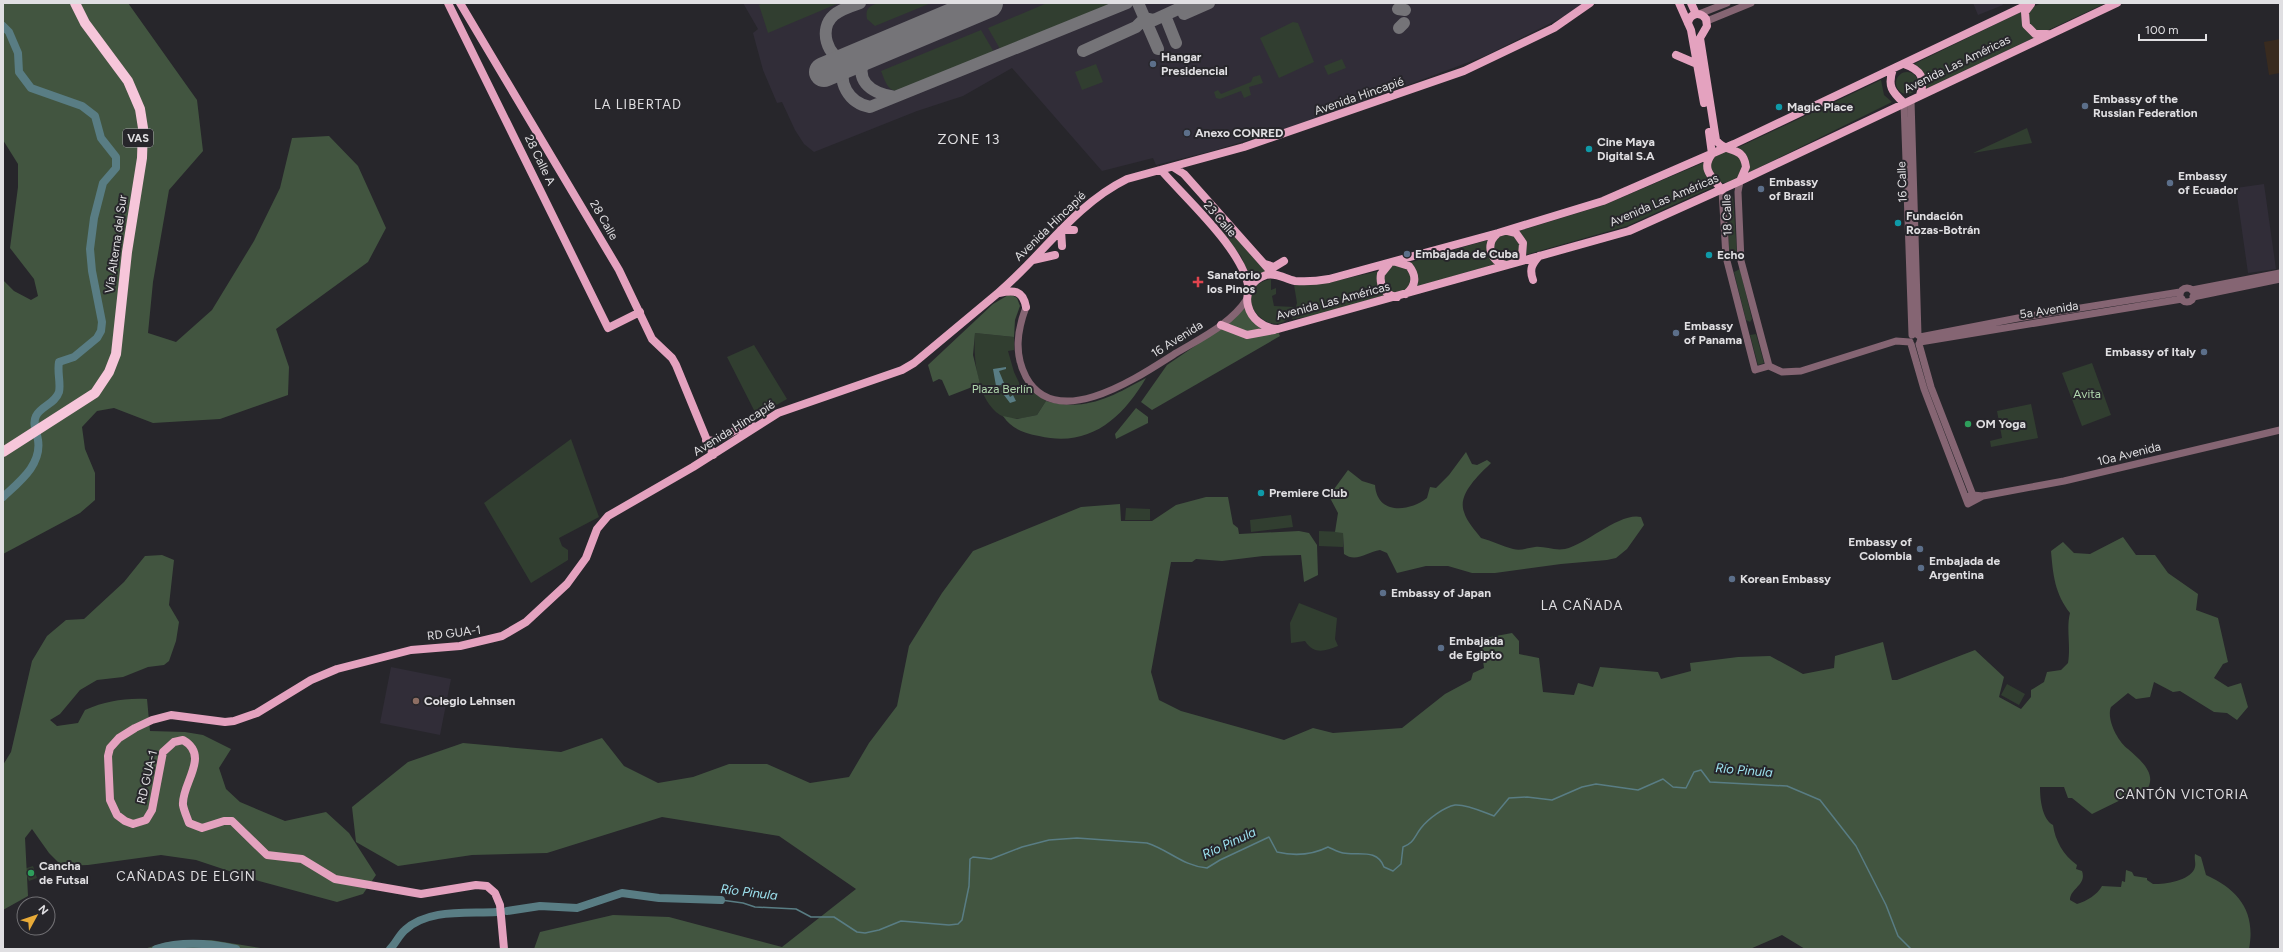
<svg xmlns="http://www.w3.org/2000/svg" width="2283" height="952" viewBox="0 0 2283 952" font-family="Figtree,sans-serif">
<rect width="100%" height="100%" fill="#27262b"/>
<!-- built -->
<path fill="#312d38" d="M743,3H1584L1571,13L1485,56L1336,112L1330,111L1325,116L1216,150L1156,165L1153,158L1102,171L1012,68L963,96L917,111L814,152L804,144L795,130L782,102L777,103L763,70L753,33L758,29Z
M1973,3H2002L2003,5L1978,15Z
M2264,184L2276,269L2248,273L2236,188Z
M391,667L451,679L440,735L380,723Z"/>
<!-- medical -->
<path fill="#392b1f" d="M2280,39V73L2269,75L2264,42Z"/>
<!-- green -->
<path fill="#313e30" d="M762,3H839L768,33L759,5Z
M878,3H931L875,26L867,19C865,9 869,6 878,3Z
M1047,3H1113L1000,49L988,28Z
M2042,3H2106L2042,33L2029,28L2028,9Z
M2023,11V19L2037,36L1925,90L1920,69L1914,64Z
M1293,22L1298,23L1314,62L1279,78L1260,38Z
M981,30L994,52L898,91C887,91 885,80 881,71Z
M1342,59L1346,68L1328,75L1324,66Z
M1096,64L1103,82L1082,90L1075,72Z
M1896 83a11 11 0 1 1 22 0a11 11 0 1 1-22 0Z
M1260,75L1263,83L1249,87L1251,95L1244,98L1241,91L1220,99L1216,98L1214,92L1218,90L1221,94L1251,82L1253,77Z
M1881,80L1884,95L1892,102L1748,173L1749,167L1737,148Z
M2027,128L2032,143L1973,153Z
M1710 167a16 16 0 1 1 32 0a16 16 0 1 1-32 0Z
M1705,162L1707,178L1715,186L1627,226L1525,255L1526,242L1519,231L1604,205Z
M1726,193H1730L1733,197L1737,253L1734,256L1729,252Z
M1226,225L1267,272L1251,282L1241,256L1219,231Z
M1510,233L1520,240V255L1508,263L1494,256C1494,238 1493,238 1510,233Z
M1488,240L1496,264L1416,287L1408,263Z
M1383 279a14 14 0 1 1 28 0a14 14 0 1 1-28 0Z
M1740,269L1752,319L1750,322L1746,320L1734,272Z
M1379,271L1385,295L1314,316L1292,319L1297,303L1294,285L1331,282Z
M1271,279V290L1276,288V294L1272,296L1274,306L1294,307C1280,353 1219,291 1271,279Z
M975,333L1014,337V350L1008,351L1014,372L1024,393L1030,389L1046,401L1037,415C1026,417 1015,421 1004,417C977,405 973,357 975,333Z
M1756,334L1764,363L1758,365L1750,335Z
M754,345L787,399L757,416L727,357Z
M2092,363L2111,415L2082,426L2062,373Z
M2031,404L2038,438L1991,447L1990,441L2002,438L1997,411Z
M571,439L599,517L559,538L562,546L568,550V560L531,583L484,503Z
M1126,508L1150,509V520H1125Z
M1291,515L1293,527L1251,532L1250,520Z
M1319,531L1343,532V547L1319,546Z
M1299,603L1337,618L1335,639L1338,646C1325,651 1314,655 1305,641L1291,643L1290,623Z
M2007,684L2025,694L2019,705L2001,695Z
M33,866L37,878L29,881L24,869Z"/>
<!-- forest -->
<path fill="#425540" d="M3,3H128L197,100L203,151L169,190L153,282L148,333L176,342L212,310L254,241L280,188L292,138L329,136L358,166L386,228L368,262L276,329L289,367L288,395L220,419L153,423L114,408L97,411L82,427L85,449L95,473V500L80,513L3,554V280L14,291L31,300L38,296L34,279L10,248L18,187V164L3,140Z
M1010,294L1017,298L1020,306L1015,320L1014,337L975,333L973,355L980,384L949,396L942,380L939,379L933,382L928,365L993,304Z
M1245,308L1251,320L1263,330L1252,334L1226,325Z
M1223,327L1246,337L1278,332L1280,336L1152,410L1141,402L1167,365Z
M1146,378C1122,419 1089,448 1039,436C1023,433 1012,429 1003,416L1017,419L1037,415L1046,401C1086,412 1111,397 1146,378Z
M1136,408L1148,417V423L1116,439L1115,434Z
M1466,452L1472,464L1477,465L1487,460L1491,463C1480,474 1457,494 1464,512C1467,522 1475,530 1481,538C1492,541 1502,546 1513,549C1521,551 1527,548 1535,547C1545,546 1554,551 1565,549C1587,544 1620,512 1641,517L1644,525L1627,549L1616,558L1607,560L1561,564L1495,573H1472L1448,566H1426L1397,573L1387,553L1380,550C1367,552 1356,563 1344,554L1343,533L1335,532L1338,513L1329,496L1348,470L1362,481L1375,485C1377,515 1409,512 1427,498L1430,487L1436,488L1449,475Z
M1206,497H1228L1233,524L1238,528L1239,534L1299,531L1309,533L1317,545L1318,575L1304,582L1301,555L1263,556L1222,561L1196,559L1192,562H1171L1151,672L1159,700L1181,711L1284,740L1313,728L1333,733L1402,728L1445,694L1471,680L1473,673L1484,668L1480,639L1512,633L1519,641V654L1539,658L1543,692L1574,695L1578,683L1593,687L1600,667L1658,672L1661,679L1691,671L1690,663L1738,657L1770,656L1803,674L1834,668L1835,656L1883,642L1892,680H1897L1975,650L2004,677L1999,697L2021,709L2031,697V690L2044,682L2047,672L2061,670L2068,663C2071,645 2066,629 2070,613C2055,594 2053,575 2051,551L2063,542L2074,553L2090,554L2123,537L2136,555H2155L2168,573L2198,594L2196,610L2218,618L2228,662L2223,664L2214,678L2228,687L2241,683L2248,707L2237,720L2227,713L2214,712L2180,691L2173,692L2154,682L2150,697L2136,699L2128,693L2111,707C2106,719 2118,742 2128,749C2139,759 2159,774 2146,791H2139L2092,814L2072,798H2068L2064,787H2040C2040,799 2042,819 2053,825C2055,840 2063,855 2077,865L2076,869L2082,871C2087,885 2070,888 2070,900L2077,904C2087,901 2097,895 2102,886L2121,887L2122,881L2125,882L2126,870L2132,872L2134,876L2147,878V880L2153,884C2165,885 2192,880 2195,867C2196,862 2194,859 2195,854L2201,857L2206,875C2239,890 2256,912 2249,949H1805L1782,935L1750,949H534L540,932L613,915L669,917L782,947L856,889L779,836L662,817L547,853L472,855L398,866L356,842L352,807L408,762L463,743L561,752L602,738L624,766L658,783L693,777L729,764H767L810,783L849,777L869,743L897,706L909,646L942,593L973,551L1081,507L1120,504L1121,521H1152L1176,505Z
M162,555L174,560L169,605L179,622L176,641L169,661L164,665L148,667L123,677L97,680L80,690L60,714L50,720L57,726L78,723L85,710C106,701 124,698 147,699L150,731L185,732L203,735L231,749L219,768L226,789L240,802L285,821L326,812L349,833L376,875L363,894L337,902L259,881L196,860L161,855L88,865L62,866L49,853L32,829L25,838L28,896L3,910V765L11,752L32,661L47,636L66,620L84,619L124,582L145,556Z
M211,940L267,949H144L167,942Z"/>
<!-- water -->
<path fill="#597d84" d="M1006,367V369L999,371L1009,395L1010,397L1013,395L1016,401L1010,403L1001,391L1003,390L1001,385L996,386L993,369Z"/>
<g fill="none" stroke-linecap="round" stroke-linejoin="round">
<!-- stream -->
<path stroke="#597d84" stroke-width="1.5" d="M721,900L743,903L755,907L796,909L811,917H834L857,932L865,933L879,930L901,921L949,925L958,924L962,920L969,886L970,859L973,857L991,859L1022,847L1049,840L1077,838L1147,843C1169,850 1183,866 1207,868L1220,860L1269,837L1277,852C1294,856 1312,855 1328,847C1333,849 1338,852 1343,853C1358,856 1377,848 1384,867L1393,871L1401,864L1403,847C1414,843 1414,837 1421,828C1428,819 1444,807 1455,805C1467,804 1483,812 1494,816L1509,798L1527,797L1552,800L1582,787L1596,784L1638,790L1663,779L1673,787L1686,788L1694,772L1701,770L1710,782L1787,786L1820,800L1856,846L1886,905L1898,936L1911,949"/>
<!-- river -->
<path stroke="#597d84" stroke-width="8" d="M3,26L9,32L18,53L19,72L31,88L82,106L95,116L101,138L116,157V168L103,183L94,218L90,249L92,271L102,322L101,331L97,338L74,357L59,362C57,372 61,383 59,392C55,404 41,406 36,416C32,424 37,432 38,440C42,465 19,482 3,497
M507,911L540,906L577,908L622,893L659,898L721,900
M156,949C182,941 210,943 236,949
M390,949C396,943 399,935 405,930C429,908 468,914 497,912"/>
<!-- taxiway -->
<path stroke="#757478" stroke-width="12" d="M860,3C851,6 841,9 834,15C818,29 827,57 846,62C836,82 849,103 870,107L1127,3
M1138,3L1158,49
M1398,9L1405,10
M1168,14L1166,18L1176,43
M1184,14L1209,3
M1399,28L1404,23
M1083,51L1136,27L1145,18L1154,20L1191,3
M867,54C852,80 870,93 895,97"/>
<!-- runway -->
<path stroke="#757478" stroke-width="30" d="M824,72L988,3"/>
<!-- minor -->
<path stroke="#856573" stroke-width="7" d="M1699,14L1727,3
M1707,21L1751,3
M1911,100L1918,335
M1904,103L1912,335
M1740,181L1738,192L1741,261L1769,366
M1722,190L1726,257L1755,370L1769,366L1782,372L1801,371L1896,341L1910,342
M2180 295a7 7 0 1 1 14 0a7 7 0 1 1-14 0Z
M2192,290L2280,273
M2193,297L2280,279
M1026,307C1017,331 1014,354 1026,377C1057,434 1141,375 1176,353C1201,338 1231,324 1247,299
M1920,337L2018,318L2180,292
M1920,342L2182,299
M1911,344L1924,389L1968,504L1983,496
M1919,344L1931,387L1974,498
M1966,497L1973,495L1983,496L2064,481L2280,430"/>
<!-- major -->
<path stroke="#e4a2bf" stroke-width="8" d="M448,3L608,328L640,312
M460,3L619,270L652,339L672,358L676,365L713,455
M1679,3L1691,30L1704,103
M1691,3L1696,14
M2031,3L1734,144L1603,201L1498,233L1329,279C1318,281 1307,282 1295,281C1285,279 1276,272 1266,275C1234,286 1246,328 1278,329L1629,231L1740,181L2117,3
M2031,4L2025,12L2026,25L2035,34H2047
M1688,23C1690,13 1700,11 1706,19L1707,26L1700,38L1716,140C1725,154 1743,144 1746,167L1740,181
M1676,55L1697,64
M1904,64C1921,70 1926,78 1920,95
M1893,69C1887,86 1892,92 1904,103
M1709,132L1712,154C1700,169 1713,178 1722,190
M1173,167L1184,174L1273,274
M1161,170C1187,200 1246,252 1249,291
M1061,230L1062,246
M1061,230H1074
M1508,231L1516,233L1523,243L1522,256L1516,262
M1497,234C1485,244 1490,262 1506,265
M1033,260L1055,255
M1396,262L1409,266C1417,276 1416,286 1406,294
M1265,264L1274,267L1284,261
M1389,264L1381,274C1379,286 1385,295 1397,297
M1533,280C1529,269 1532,264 1539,256
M999,293C1014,290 1023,290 1026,307
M1221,325L1247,335L1274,330
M706,440L714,441L738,429L753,426
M504,949L500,905L495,893L487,886L476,885L421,894L335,879L302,859L267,855L232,821H224L202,828L189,823C187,817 184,811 183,805C181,784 211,756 183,740L174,742L163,752L152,810L146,820L133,824L125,821L117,815L110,800L108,756L110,748L119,738L135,728L152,720L171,715L225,722L234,721L257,713L311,680L337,669L411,650L460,646L502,636L526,622L567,584L586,558L597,529L608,516L693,467L778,413L902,370L914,363C942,340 970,316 998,293C1042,256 1074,205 1127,179L1244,147L1464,71L1554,28L1590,3"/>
<!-- highway -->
<path stroke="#f6c6da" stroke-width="10" d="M3,452L95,393L109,372L116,354L127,252L142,158L143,128L140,109L128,81L85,23L75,3"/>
</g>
<!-- markers -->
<g fill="#5c6f8a" stroke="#27262b" stroke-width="1.5">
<circle cx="1153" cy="64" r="4"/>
<circle cx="2085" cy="106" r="4"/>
<circle cx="1187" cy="133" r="4"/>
<circle cx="2170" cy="183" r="4"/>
<circle cx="1761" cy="189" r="4"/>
<circle cx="1407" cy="254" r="4"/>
<circle cx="1676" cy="333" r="4"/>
<circle cx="2204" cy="352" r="4"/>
<circle cx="1920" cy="549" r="4"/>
<circle cx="1921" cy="568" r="4"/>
<circle cx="1732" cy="579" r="4"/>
<circle cx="1383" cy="593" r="4"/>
<circle cx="1441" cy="648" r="4"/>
</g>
<g fill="#0f9aa8" stroke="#27262b" stroke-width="1.5">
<circle cx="1779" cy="107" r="4"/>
<circle cx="1589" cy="149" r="4"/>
<circle cx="1898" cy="223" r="4"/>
<circle cx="1709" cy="255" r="4"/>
<circle cx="1261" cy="493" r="4"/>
</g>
<path fill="#e0444e" stroke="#27262b" stroke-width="1.5" d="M1196 276h4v4h4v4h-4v4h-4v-4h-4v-4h4z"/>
<g fill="#2e9e5b" stroke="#27262b" stroke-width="1.5">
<circle cx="1968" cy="424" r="4"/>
<circle cx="31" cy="873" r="4"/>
</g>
<circle fill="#8d6e63" stroke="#27262b" stroke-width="1.5" cx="416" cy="701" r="4"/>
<g text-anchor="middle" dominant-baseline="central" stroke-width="4" stroke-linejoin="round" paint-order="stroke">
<!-- shield labels -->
<rect fill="#27262b" stroke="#a8a8ab" stroke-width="1" x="123" y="129" width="30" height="18" rx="3"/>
<g font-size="11" font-weight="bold" fill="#e0dfe2">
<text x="138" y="138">VAS</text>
</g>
<!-- poi labels -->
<g font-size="12" font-weight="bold" fill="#e0dfe2" stroke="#27262b" text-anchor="start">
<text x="1161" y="57">Hangar<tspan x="1161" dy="14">Presidencial</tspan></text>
<text x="2093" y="99">Embassy of the<tspan x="2093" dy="14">Russian Federation</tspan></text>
<text x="1787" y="107">Magic Place</text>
<text x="1195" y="133">Anexo CONRED</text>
<text x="1597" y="142">Cine Maya<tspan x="1597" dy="14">Digital S.A</tspan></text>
<text x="2178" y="176">Embassy<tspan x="2178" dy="14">of Ecuador</tspan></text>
<text x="1769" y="182">Embassy<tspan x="1769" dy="14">of Brazil</tspan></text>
<text x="1906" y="216">Fundación<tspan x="1906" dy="14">Rozas-Botrán</tspan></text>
<text x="1415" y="254">Embajada de Cuba</text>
<text x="1717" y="255">Echo</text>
<text x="1207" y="275">Sanatorio<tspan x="1207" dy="14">los Pinos</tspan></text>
<text x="1684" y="326">Embassy<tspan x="1684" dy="14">of Panama</tspan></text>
<text x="2196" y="352" text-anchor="end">Embassy of Italy</text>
<text x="1976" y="424">OM Yoga</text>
<text x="1269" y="493">Premiere Club</text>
<text x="1912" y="542" text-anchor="end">Embassy of<tspan x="1912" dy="14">Colombia</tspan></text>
<text x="1929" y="561">Embajada de<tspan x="1929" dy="14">Argentina</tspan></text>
<text x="1740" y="579">Korean Embassy</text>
<text x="1391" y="593">Embassy of Japan</text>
<text x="1449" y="641">Embajada<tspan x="1449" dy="14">de Egipto</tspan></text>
<text x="424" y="701">Colegio Lehnsen</text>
<text x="39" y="866">Cancha<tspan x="39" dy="14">de Futsal</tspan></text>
</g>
<!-- street labels -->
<g font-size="12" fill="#e0dfe2" stroke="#27262b">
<text transform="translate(1957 64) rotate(-26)">Avenida Las Américas</text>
<text transform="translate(1359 96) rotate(-19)">Avenida Hincapié</text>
<text transform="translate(540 160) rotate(64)">28 Calle A</text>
<text transform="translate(1902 182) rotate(-92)">16 Calle</text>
<text transform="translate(1664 200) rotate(-23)">Avenida Las Américas</text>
<text transform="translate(1727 215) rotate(-92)">18 Calle</text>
<text transform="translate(1220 219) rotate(49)">23 Calle</text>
<text transform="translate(604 220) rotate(60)">28 Calle</text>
<text transform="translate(1050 226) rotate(-44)">Avenida Hincapié</text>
<text transform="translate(116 244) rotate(-82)">Vía Alterna del Sur</text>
<text transform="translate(1333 301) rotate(-15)">Avenida Las Américas</text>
<text transform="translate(2049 310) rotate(-9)">5a Avenida</text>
<text transform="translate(1177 339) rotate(-32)">16 Avenida</text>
<text transform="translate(734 428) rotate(-32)">Avenida Hincapié</text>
<text transform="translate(2129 454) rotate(-14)">10a Avenida</text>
<text transform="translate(454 633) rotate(-7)">RD GUA-1</text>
<text transform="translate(147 777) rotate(-77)">RD GUA-1</text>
</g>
<!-- park labels -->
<g font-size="12" fill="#b1d8ae" stroke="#27262b">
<text x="1002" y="389">Plaza Berlín</text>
<text x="2087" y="394">Avita</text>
</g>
<!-- neighbourhood labels -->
<g font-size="13" letter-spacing="1" fill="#e0dfe2" stroke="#27262b">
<text x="638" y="104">LA LIBERTAD</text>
<text x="1582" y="605">LA CAÑADA</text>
<text x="2182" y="794">CANTÓN VICTORIA</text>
<text x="186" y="876">CAÑADAS DE ELGIN</text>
</g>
<!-- water labels -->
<g font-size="13" font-style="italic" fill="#9de3f0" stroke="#27262b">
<text transform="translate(1744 770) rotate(5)">Río Pinula</text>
<text transform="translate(1229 843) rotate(-25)">Río Pinula</text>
<text transform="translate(749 892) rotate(7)">Río Pinula</text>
</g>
<!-- quarter labels -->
<g font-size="14" letter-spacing="1" fill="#e0dfe2" stroke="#27262b">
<text x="969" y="139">ZONE 13</text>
</g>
</g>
<!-- border -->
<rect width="2283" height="952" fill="none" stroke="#e0dfe2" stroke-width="8"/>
<!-- north arrow -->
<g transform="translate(36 916) rotate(50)"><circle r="19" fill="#27262b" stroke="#717074"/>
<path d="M0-3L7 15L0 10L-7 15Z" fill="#e9ab38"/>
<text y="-6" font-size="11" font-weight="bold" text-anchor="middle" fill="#e0dfe2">N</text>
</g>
<!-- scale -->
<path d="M2139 34v6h67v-6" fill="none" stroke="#e0dfe2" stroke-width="2"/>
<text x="2145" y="34" font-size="12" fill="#e0dfe2" stroke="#27262b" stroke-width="3" paint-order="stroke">100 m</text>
</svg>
